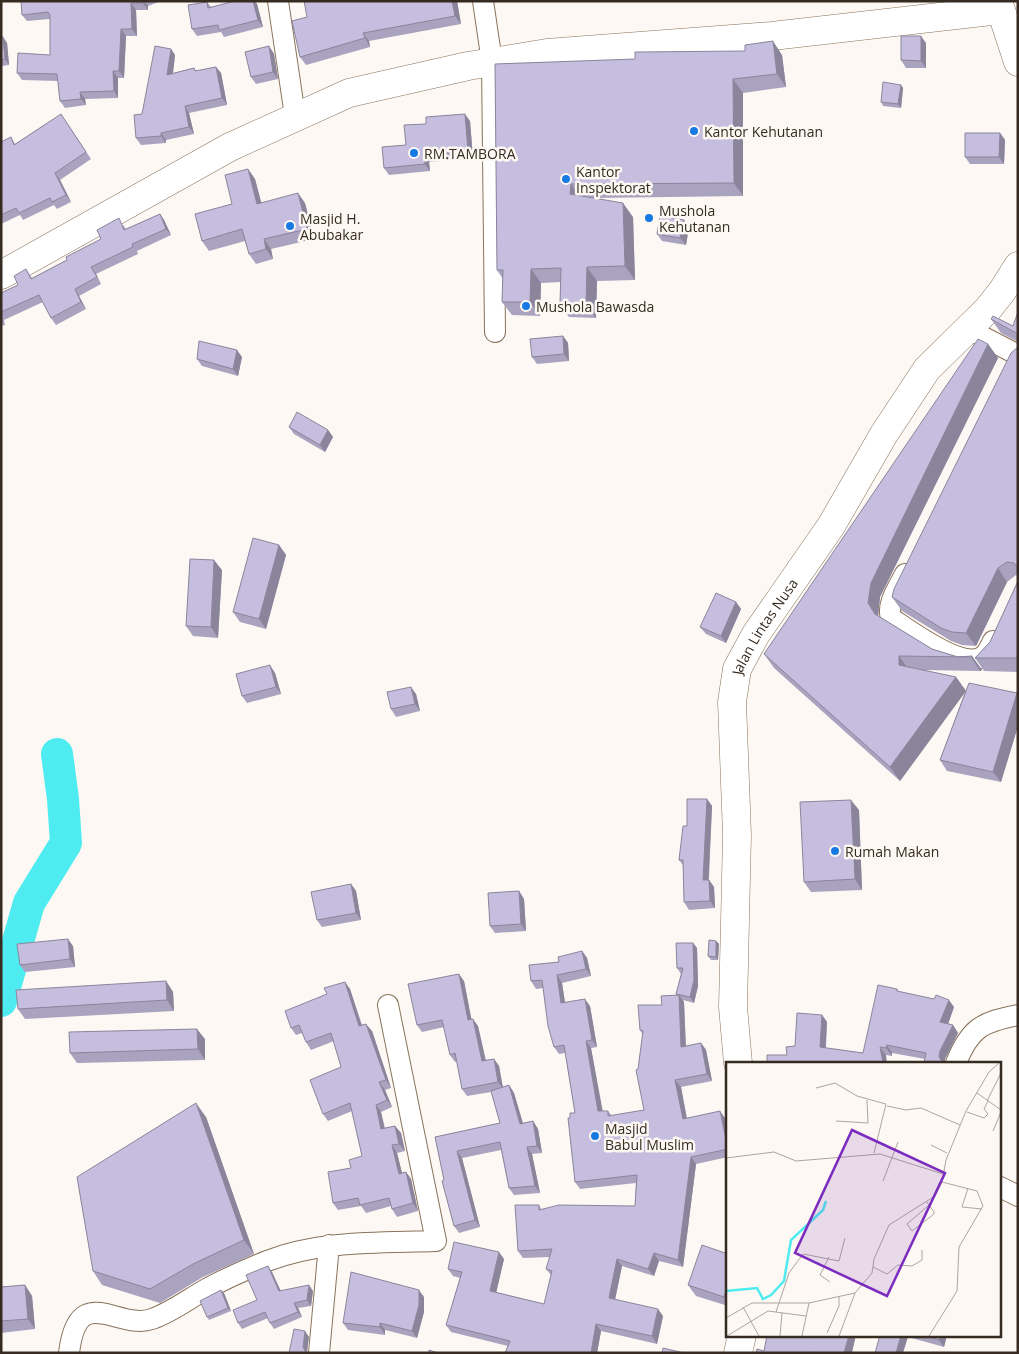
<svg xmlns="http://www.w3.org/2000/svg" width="1019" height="1354" viewBox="0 0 1019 1354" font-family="'Open Sans',sans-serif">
<rect width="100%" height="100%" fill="#fdf8f3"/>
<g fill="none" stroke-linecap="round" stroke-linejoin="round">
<!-- river -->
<path stroke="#4eecf0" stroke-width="32" d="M1,1001L29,903L66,843L63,799L57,754"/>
<defs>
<path id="minor" d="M278,1L295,116
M483,1L492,62L495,332
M968,329L1018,355
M905,574C899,586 886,604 891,618C909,630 961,669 982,657C988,653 990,647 993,641
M956,1063C970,1028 982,1022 1018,1015
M1000,1187L1018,1196
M69,1353C78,1280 118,1331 152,1319C172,1312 190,1298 208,1288C227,1278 247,1269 267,1261C321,1240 380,1243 436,1241L388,1005
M319,1353L329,1245"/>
<g id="highway">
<path d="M998,1L1018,62"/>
<path d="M1,275L230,147L349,93L468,66L547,53L772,36L1000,10"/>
<path id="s1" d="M738,1063L733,1007L737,835L732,702L737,669L756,634L831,526L884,434L927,369L988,309L1003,290L1018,266"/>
<path d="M738,1353L742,1335"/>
</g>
</defs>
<!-- minor casing -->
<use href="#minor" stroke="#89725b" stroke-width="22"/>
<!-- highway casing -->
<use href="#highway" stroke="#89725b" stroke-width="29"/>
<!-- minor -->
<use href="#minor" stroke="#fff" stroke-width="20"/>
<!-- highway -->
<use href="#highway" stroke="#fff" stroke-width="28"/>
</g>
<!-- wall -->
<path fill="#a9a3bf" d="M21,1H161L148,6V10H136L137,36H126L124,78H118V98L85,99L86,105L65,108L60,101L58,81L22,80L17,73L50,55V19L27,21L22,15Z
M457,1L461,24L369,41L370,47L306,65L300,57L307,17Z
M207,2L211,7L257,4L263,27L224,37L221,32L197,36L192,29Z
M1,37H3L7,43L9,65L1,66Z
M926,43V68H906L901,60Z
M269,46L274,54L278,79L256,84L251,77Z
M171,49L175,55L173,73L194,68L196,71L216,67L221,73L227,105L189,113L194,134L166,140V143L141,145L136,138L142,114Z
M782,55L786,87L743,93V196L593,198L633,217L635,280L597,281L596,318L569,317L560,304L561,282L541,283L540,316L512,315L502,302L503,279L497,270L495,64Z
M901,85L903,88L901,108L883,106L881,102Z
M61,114L91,159L60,180L71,202L57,209L54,205L23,220L20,215L1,224V142L11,137L15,144Z
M470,121L473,158L429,162L430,171L389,175L384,168L426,124Z
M1000,133L1005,140L1004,164H970L965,157Z
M248,169L255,179L261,202L305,203L314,239L271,249L273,259L256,264L249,254L245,241L209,251L202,241L232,204Z
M160,214L164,220L171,235L137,251L138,254L96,274L101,284L79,296L86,309L56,325L51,318L43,302L4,320L5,325L1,326V293L18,285L26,269L32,278L67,260L123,225L126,229Z
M689,227L686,245L662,241L657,234Z
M1018,312V342L1001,333L991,319L1013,326Z
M563,336L568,343L569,361L537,364L532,357Z
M988,344L998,358L880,597L878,616L932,649L958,657L972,656L982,670L980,671L924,670L956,677L966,691L1018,694V726L1001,782L947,771L940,760L965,692L900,781L774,668L764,654Z
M1018,347V576L1016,575L1007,582L976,646L962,645L951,641L902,611L892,597Z
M242,357L238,376L202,366L197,359Z
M289,427L328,430L333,437L325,452L294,434Z
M279,545L286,555L266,629L240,622L233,612Z
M222,570L218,638L193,636L186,626Z
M1018,581V672L984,671L975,658L990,642Z
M736,602L741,609L726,643L706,634L700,627Z
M275,673L281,694L247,703L242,696Z
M416,694L420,711L396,717L391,709Z
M707,799L712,806L709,880L714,887L715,908L689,910L684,902L683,865L679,860L687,826Z
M859,810L862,890L811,892L804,882Z
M351,884L356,891L361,920L322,927L317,920Z
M519,891L524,899L526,931L495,933L490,926Z
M716,941L719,944L718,960H711L708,956Z
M693,943L697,948L698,986L694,1003L683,1000L684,1002L686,1046L701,1043L706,1050L712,1081L681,1087L687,1118H725L728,1132V1157L696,1164L683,1267L659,1261L654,1276L622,1266L615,1299L663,1316L657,1344L601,1331L597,1353H505L508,1346L451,1332L446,1325L460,1278L453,1276L448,1269L504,1259L496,1292L544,1304L551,1275L546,1269L550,1257L523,1258L518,1251L539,1205L541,1209L635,1206L636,1183L580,1189L575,1182L570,1118L575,1113L565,1053L559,1054L554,1047L543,988L536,989L531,981L559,962L582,951L587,958L591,976L562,983L565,1002L590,1006L597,1047L591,1048L602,1111H608L612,1116L644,1110L638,1069L643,1035L640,1030L662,1005L677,995L676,994L681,974L677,968Z
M73,946L75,967L25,972L20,965Z
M166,981L173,992L174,1011L25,1019L18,1009Z
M464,981L471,1019L478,1026L486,1060L494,1059L499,1066L503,1087L509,1085L514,1093L523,1123L533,1121L538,1129L542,1153L532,1154L540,1193L514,1195L509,1188L501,1150L462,1158L480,1227L459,1233L454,1226L435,1137L500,1123L491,1092L467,1096L462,1089L457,1061L455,1062L450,1055L444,1027L422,1032L417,1025Z
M345,982L350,989L362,1025L372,1031L391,1088L385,1090L392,1107L381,1112L385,1128L395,1126L401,1133L405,1151L397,1153L402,1173L406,1172L411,1179L418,1211L397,1217L392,1209L391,1206L366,1213L361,1206L338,1210L333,1203L351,1168L362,1156L352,1111L328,1121L323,1114L341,1067L334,1041L311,1050L306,1042L302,1033L296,1035L291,1028L327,994Z
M897,989L899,992L954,1007L948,1024L953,1025L958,1033L945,1059H925L892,1053V1056L886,1055H787L795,1046L822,1015L827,1022L826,1048L863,1053Z
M205,1039V1060L77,1063L70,1053Z
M206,1117L254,1254L203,1277L160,1303L102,1285L93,1271Z
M728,1254V1306L696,1296L688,1285Z
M272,1272L281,1291H313L311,1306L298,1308L302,1317L274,1329L270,1323L268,1318L242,1329L238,1323L257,1300Z
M25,1285L32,1296L35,1329L1,1333V1287Z
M224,1293L231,1311L209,1320L207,1317Z
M424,1297V1312L417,1338L385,1330V1335L348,1330L343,1323Z
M880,1335H947L944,1347L908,1337Z"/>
<!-- shaded-wall -->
<path fill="#8a859b" d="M143,1H144L148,6V10L143,3Z
M253,1H255L257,4L263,27L258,20Z
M452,1H457L461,24L455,16Z
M131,3L136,10L137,36L132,29Z
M121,29L126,36L124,78L119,71Z
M363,33L369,41L370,47L365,38Z
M921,36L926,43V68L921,61Z
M3,37L7,43L9,65L5,59Z
M773,41L782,55L786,87L777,74Z
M269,46L274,54L278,79L273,72Z
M171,49L175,55L172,81L167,75Z
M216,67L221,73L227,105L222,98Z
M113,71L118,78V98L114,91Z
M733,79L743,93V196L734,183Z
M901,85L903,88L901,108L898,104Z
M80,92L85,99L86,105L81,99Z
M185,106L189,113L194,134L189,127Z
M465,114L470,121L473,158L468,151Z
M161,133L166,140V143L161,136Z
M1000,133L1005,140L1004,164L999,157Z
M424,155L429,162L430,171L425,164Z
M248,169L255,179L264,213L257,204Z
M55,173L60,180L71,202L66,195Z
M571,184L581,198L570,194Z
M298,193L305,203L314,239L307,229Z
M623,203L633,217L635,280L625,266Z
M160,214L164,220L171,235L166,229Z
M684,220L689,227L686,245L680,238Z
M264,239L271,249L273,259L266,249Z
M91,267L96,274L101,284L97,277Z
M587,267L597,281L596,318L586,304Z
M531,269L541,283L540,316L530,302Z
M75,289L79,296L86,309L81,302Z
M563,336L568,343L569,361L564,354Z
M988,344L998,358L880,597L878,617L875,614L868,603L871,583Z
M237,350L242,357L238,376L233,369Z
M328,430L333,437L325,452L320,445Z
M279,545L286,555L266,629L259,619Z
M214,560L222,570L218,638L211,627Z
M998,568L1007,582L976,646L966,633Z
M736,602L741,609L726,643L721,636Z
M899,656L909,670L899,665Z
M972,656L982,670L980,671L971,657Z
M270,665L275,673L281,694L276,687Z
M956,677L966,691L900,781L890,767Z
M411,687L416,694L420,711L415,704Z
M1017,693L1018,726L1001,782L993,772Z
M707,799L712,806L708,887L703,880Z
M851,800L859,810L862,890L855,879Z
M709,880L714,887L715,908L710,901Z
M351,884L356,891L361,920L356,913Z
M519,891L524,899L526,931L521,924Z
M68,939L73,946L75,967L70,959Z
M716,941L719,944L718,960L716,957Z
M693,943L697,948L698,986L694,1003L690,997Z
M582,951L587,958L591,976L586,969Z
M459,974L464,981L473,1027L468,1020Z
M557,975L562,983L566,1010L561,1003Z
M166,981L173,992L174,1011L167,1000Z
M345,982L350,989L364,1033L359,1026Z
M679,995L684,1002L686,1054L681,1047Z
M585,999L590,1006L597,1047L592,1040Z
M949,1000L954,1007L946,1030L940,1022Z
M822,1015L827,1022L825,1055L820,1047Z
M473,1019L478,1026L487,1068L482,1061Z
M366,1024L372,1031L391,1088L386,1080Z
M953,1025L958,1033L945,1059V1063H943L939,1057L940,1051Z
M197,1029L205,1039V1060L198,1049Z
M586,1041L591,1048L604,1118L598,1111Z
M701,1043L706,1050L712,1081L707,1074Z
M887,1045L892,1053V1056L886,1048Z
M880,1047L886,1055L887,1063H883Z
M494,1059L499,1066L503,1089L498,1082Z
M675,1080L681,1087L688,1126L683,1119Z
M379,1082L385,1090L392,1107L387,1100Z
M509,1085L514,1093L525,1131L520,1124Z
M196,1103L206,1117L254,1254L244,1240Z
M376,1105L381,1112L386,1137L381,1129Z
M720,1111L725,1118L728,1132V1148Z
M533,1121L538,1129L542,1153L537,1146Z
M395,1126L401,1133L405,1151L399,1144Z
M392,1145L397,1153L404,1181L399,1174Z
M527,1147L532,1154L540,1193L535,1186Z
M457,1151L462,1158L480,1227L475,1220Z
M691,1157L696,1164L683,1267L678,1260Z
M406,1172L411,1179L418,1211L413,1203Z
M499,1252L504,1259L495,1298L490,1291Z
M654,1253L659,1261L654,1276L648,1269Z
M617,1259L622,1266L614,1305L609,1298Z
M268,1266L272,1272L283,1297L279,1291Z
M25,1285L32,1296L35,1329L28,1319Z
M309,1285L313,1291L311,1306L307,1300Z
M728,1285V1303L724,1297Z
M221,1290L224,1293L231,1311L228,1308Z
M419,1290L424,1297V1312L417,1338L412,1331Z
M294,1303L298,1308L302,1317L298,1312Z
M658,1309L663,1316L657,1344L652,1336Z
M380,1323L385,1330V1335L380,1327Z
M596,1324L601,1331L597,1353H591Z
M305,1331L309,1337L307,1353H306L303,1347Z
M849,1335H856L852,1353H844Z
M901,1335H907L908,1337L903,1353H896Z
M940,1335H947L944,1347L939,1340Z"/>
<!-- building -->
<path fill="#c5bede" stroke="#8a859b" d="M21,1H143V3H131L132,29H121L119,71H113L114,91L80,92L81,99L60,101L57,74L17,73L18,53L50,55V15L48,12L22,15Z
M235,1H253L258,20L219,30L218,25L192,29L188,5L207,2L208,8Z
M304,1H452L455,16L363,33L365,38L300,57L292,21L307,17Z
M901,36H921V61L901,60Z
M1,37H3L5,59L1,60Z
M773,41L777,74L733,79L734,183L571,184L570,194L623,203L625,266L587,267L586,304H560L561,268L531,269L530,302H502L503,270H497L495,64L635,59V52L745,51V45Z
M155,46L171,49L167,75L194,68L195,71L216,67L222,98L185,106L189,127L161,133V136L136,138L134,115L142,114Z
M269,46L273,72L251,77L245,52Z
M883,82L901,85L898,104L881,102Z
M61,114L86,152L55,173L66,195L52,202L50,198L19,213L16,208L1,215V142L11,137L14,145Z
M465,114L468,151L424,155L425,164L384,168L382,147L406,145L404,125L426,124V117Z
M965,133H1000L999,157H965Z
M248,169L257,204L298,193L307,229L264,239L266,249L249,254L242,229L202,241L195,214L232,204L225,175Z
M160,214L166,229L132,244L133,247L91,267L97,277L75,289L81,302L51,318L39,295L1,312V293L18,285L14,276L26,269L31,279L67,260L66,257L101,239L97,230L119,218L124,230Z
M660,216L684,220L680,238L657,234Z
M1018,312V334L991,319L993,316L1013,326Z
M563,336L564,354L532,357L530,339Z
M978,339L988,344L871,583L868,603L875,614L932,649L958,657L972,656L971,657L899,656V665L956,677L890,767L764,654Z
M199,341L237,350L233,369L197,359Z
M1018,347V568L1014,563L1007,562L998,568L966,633L952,632L941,628L892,597L894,589L1011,353Z
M297,412L328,430L320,445L289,427Z
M253,538L279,545L259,619L233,612Z
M190,559L214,560L211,627L186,626Z
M1018,581V658H975L990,642Z
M716,593L736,602L721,636L700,627Z
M270,665L276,687L242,696L236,674Z
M969,683L1017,693L993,772L940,760Z
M411,687L415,704L391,709L387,692Z
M687,799H707L703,880H709L710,901L684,902L683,860H679L683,826H687Z
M851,800L855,879L804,882L800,802Z
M351,884L356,913L317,920L311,892Z
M519,891L521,924L490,926L488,893Z
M68,939L70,959L20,965L17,944Z
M709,940L716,941V957L708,956Z
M676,943H693L694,980L690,997L676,994L683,968H677Z
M582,951L586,969L557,975L561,1003L585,999L592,1040L586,1041L598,1111H608V1116L644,1110L636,1070L638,1069L643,1031L640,1030L638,1005H662L661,996L679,995L681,1047L701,1043L707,1074L675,1080L683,1119L720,1111L728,1149L691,1157L678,1260L654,1253L648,1269L617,1259L609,1298L658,1309L652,1336L596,1324L591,1353H505L510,1341L446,1325L462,1272L448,1269L454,1242L499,1252L490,1291L544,1304L552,1271L546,1269L552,1249L518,1251L515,1205H539V1210L559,1205L635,1206L637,1175L575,1182L568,1118H570V1113H575L564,1045L554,1047L548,1026L542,980L531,981L529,965L559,962L558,957Z
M459,974L468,1020L473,1019L482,1061L494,1059L498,1082L462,1089L455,1053L450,1055L442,1020L417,1025L408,984Z
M166,981L167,1000L18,1009L16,990Z
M345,982L359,1026L366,1024L386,1080L379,1082L387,1100L376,1105L381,1129L395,1126L399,1144L392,1145L399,1174L406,1172L413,1203L392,1209L389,1198L360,1205L358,1198L333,1203L328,1172L351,1168L349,1160L362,1156L350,1103L323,1114L310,1080L341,1067L331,1033L306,1042L299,1025L291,1028L285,1011L327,994L324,988Z
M878,985L897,989V991L934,999L936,995L949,1000L940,1022L953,1025L940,1051L939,1057L943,1063H924L926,1053L887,1045L886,1048L880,1047L883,1063H767V1055H787L786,1047L795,1046L797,1013L822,1015L820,1047L863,1053Z
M197,1029L198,1049L70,1053L69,1032Z
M509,1085L520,1124L533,1121L537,1146L527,1147L535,1186L509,1188L500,1142L457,1151L475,1220L454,1226L442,1181L444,1180L435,1137L500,1123L491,1091Z
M196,1103L244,1240L193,1264L150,1289L93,1271L77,1177Z
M702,1245L728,1254V1285L724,1297L688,1285Z
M268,1266L279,1291L309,1285L307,1300L294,1303L298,1312L270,1323L265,1312L238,1323L233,1310L257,1300L246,1275Z
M351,1272L419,1290V1305L412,1331L380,1323V1327L343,1323Z
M25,1285L28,1319L1,1321V1287Z
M221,1290L228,1308L207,1317L200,1301Z
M294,1329L305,1331L303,1347L306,1353H289Z
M767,1335H849L844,1353H816L810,1352V1353H756L757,1349L764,1351Z
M880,1335H901L896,1353H875Z
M923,1335H940L939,1340Z
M663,1348L684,1353H662Z
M429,1350L438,1353H429Z"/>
<!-- markers -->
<g fill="#177ae3" stroke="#fdf8f3" stroke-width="2">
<circle cx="694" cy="131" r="5"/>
<circle cx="414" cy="153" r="5"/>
<circle cx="566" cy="179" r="5"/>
<circle cx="649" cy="218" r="5"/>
<circle cx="290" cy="226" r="5"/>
<circle cx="526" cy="306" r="5"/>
<circle cx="835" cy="851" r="5"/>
<circle cx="595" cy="1136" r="5"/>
</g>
<g text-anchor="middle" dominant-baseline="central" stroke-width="5" stroke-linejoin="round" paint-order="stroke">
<!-- poi labels -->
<g font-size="14" fill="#352b21" stroke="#fdf8f3" text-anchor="start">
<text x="704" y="131">Kantor Kehutanan</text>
<text x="424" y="153">RM.TAMBORA</text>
<text x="576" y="171">Kantor<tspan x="576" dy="16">Inspektorat</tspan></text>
<text x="659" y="210">Mushola<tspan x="659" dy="16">Kehutanan</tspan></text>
<text x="300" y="218">Masjid H.<tspan x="300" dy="16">Abubakar</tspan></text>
<text x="536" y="306">Mushola Bawasda</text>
<text x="845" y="851">Rumah Makan</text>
<text x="605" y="1128">Masjid<tspan x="605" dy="16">Babul Muslim</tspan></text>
</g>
<!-- street labels -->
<g font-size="14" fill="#352b21" stroke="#fdf8f3">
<text stroke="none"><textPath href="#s1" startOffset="445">Jalan Lintas Nusa</textPath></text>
</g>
</g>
<!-- overview -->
<g transform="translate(726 1062)">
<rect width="275" height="275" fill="#fdf8f3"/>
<path fill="none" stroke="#4eecf0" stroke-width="2.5" d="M0,229L31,226L37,237L45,233L58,219L65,178L97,148L100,139"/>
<path fill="none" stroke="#ada69f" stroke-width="1" d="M90,26L109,21L131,34L160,42L148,91M251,31L275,48M261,39L275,11M161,44L180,48L195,46L234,63M241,50L258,56L262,52L258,47L262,39M110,59L142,61L141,38M267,69L275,50M205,83L221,91M0,96L48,90L70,99L154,92L217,112M157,119L172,80M242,126L236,145L256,147M201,140L208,150V152L186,169L181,162L203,143M103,195L94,213L104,220M147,205L161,212L172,203L186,204L196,198V188M17,245L33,274M50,250L63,211L77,192L113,199L119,176M0,256L26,241H83M101,271L113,244V234M1,274L42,249L80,254M54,274L56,251M76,274L83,241L129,231M113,274L129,231L146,211L148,197L163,163L209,134L216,120L220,98L240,49L263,10L273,1M203,274L231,229L233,185L257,144L251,129L216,120"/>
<path fill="#7b2cbf" fill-opacity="0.15" stroke="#7b2cbf" stroke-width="2.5" d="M126,68L219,111L161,234L69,191Z"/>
<rect width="275" height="275" fill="none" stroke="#352b21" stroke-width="2.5"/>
</g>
<!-- border -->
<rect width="1019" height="1354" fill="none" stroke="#352b21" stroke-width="5"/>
</svg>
